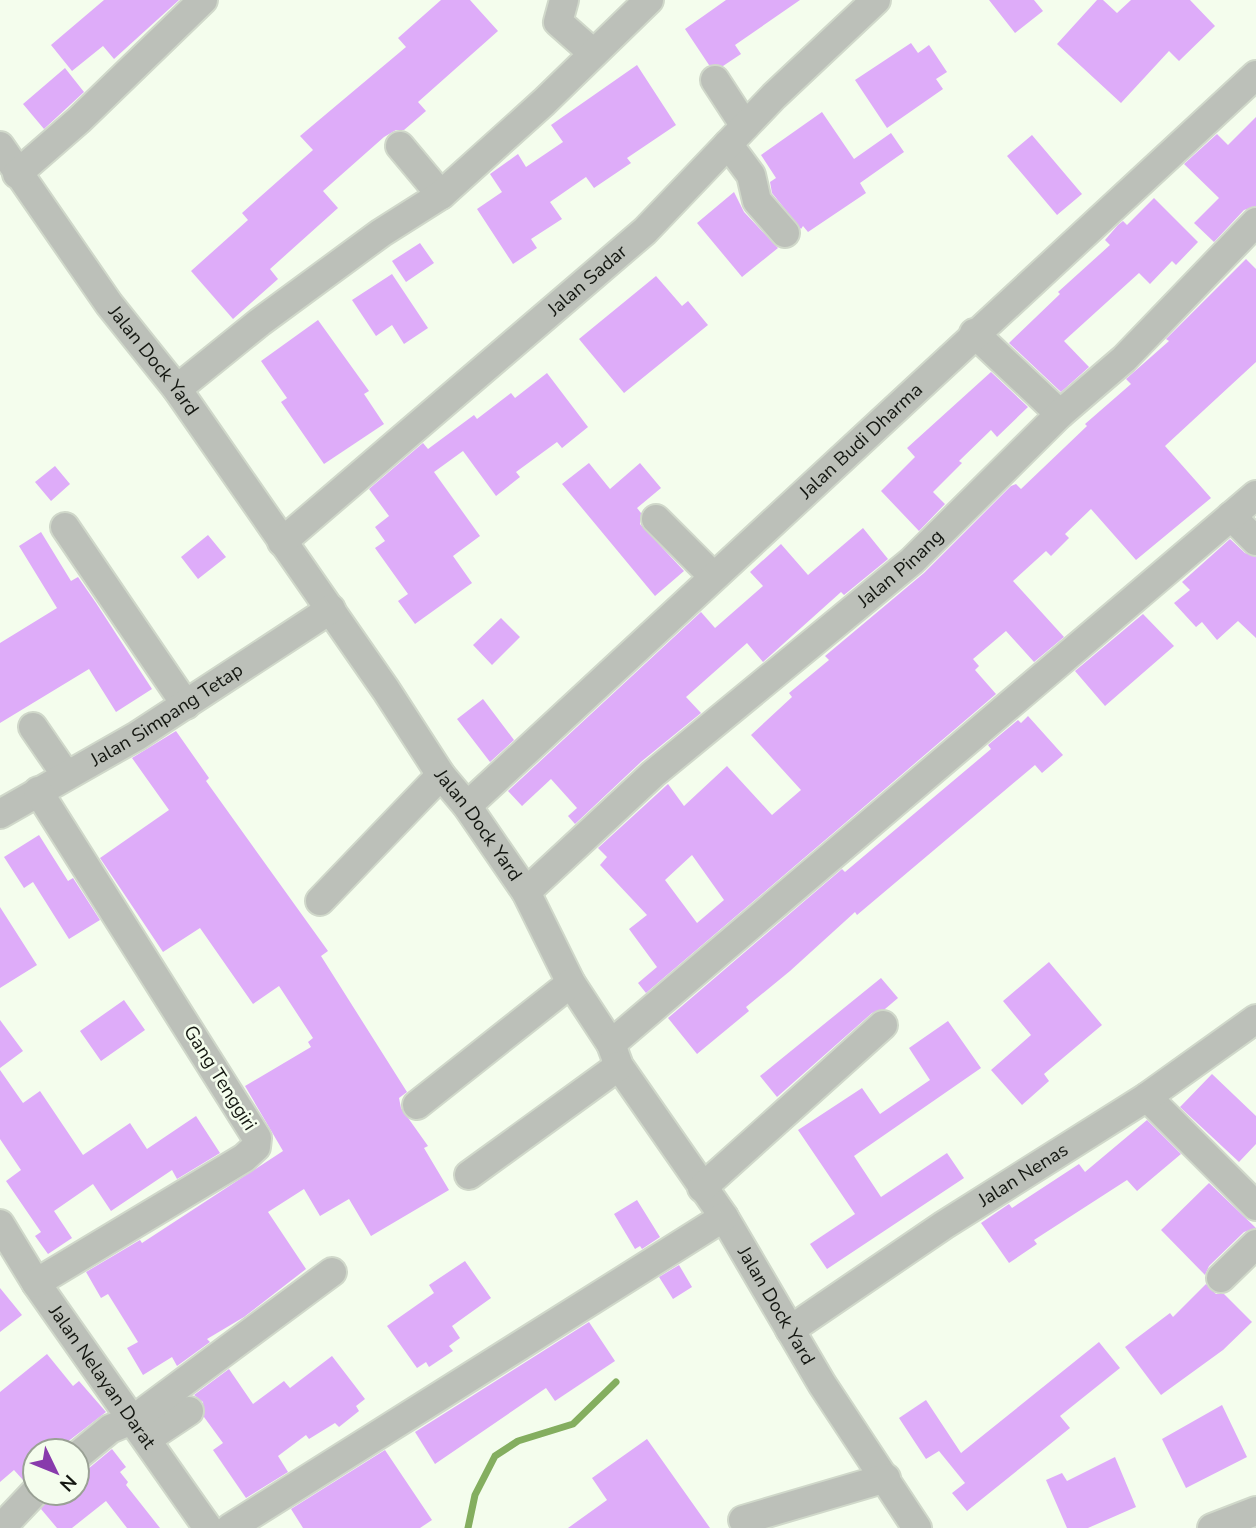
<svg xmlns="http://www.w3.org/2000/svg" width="1256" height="1528" viewBox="0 0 1256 1528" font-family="'Nunito Sans',sans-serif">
<rect width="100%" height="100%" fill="#f4fded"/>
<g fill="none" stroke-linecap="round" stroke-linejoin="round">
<!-- stream -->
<path stroke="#84ae5f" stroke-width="7" d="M468,1528L475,1495L495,1456L518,1441L573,1424L616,1382"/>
</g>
<!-- building -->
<path fill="#deacf9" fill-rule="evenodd" d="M104,0H179L114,59L103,46L72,71L51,45Z
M441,0H470L498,31L418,102L426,111L404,130H396L384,137L323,191L338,208L270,269L278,279L233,319L191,271L248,220L242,213L313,150L300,136L406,47L398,38Z
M726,0H800L735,45L741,54L723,66L709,65L685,29Z
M989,0H1034L1043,11L1015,33Z
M1097,0H1103L1117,13L1131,0H1190L1215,26L1179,61L1169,51L1121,103L1057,44Z
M911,43L918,53L929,45L947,72L936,79L943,89L887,128L855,80Z
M637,65L676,125L627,158L631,163L594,188L586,177L550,202L562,219L531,239L537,248L513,264L477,209L502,192L490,174L518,154L526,167L563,142L551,125Z
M65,68L84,92L44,129L23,104Z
M822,112L854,159L891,133L904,152L860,183L866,193L808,232L803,226L801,229L772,193L770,182L776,178L761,155Z
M1256,117V206L1244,210L1214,242L1194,223L1219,198L1184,164L1217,134L1228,145Z
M1032,135L1082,194L1057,215L1007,156Z
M734,192L744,212L778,248L742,277L697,223Z
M1154,198L1198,242L1176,265L1172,261L1150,284L1139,273L1064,341L1089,367L1061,392L1009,343L1060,294L1058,292L1110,245L1105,240L1118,225L1123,221L1127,225Z
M420,243L434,263L406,282L392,261Z
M1246,259L1256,269V362L1165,446L1211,498L1136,560L1091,509L1065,534L1069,538L1051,556L1046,551L1013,581L1064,637L1034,662L1006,631L973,659L979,666L975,670L996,694L646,993L638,983L657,967L629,929L647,915L600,865L607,857L598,848L668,784L684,806L727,766L772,815L801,790L751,735L792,697L789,693L829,660L825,656L924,573L1011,486L1016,484L1021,489L1087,426L1085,424L1131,384L1126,379L1169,341L1166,339ZM692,855L724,900L697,923L665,880Z
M392,274L428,328L404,344L392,325L376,336L352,300Z
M656,276L682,306L688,301L708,325L624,393L579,339Z
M318,320L369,391L364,394L384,424L324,464L281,402L287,398L261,361Z
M991,372L1028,407L997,437L991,430L959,461L962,463L933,492L945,504L919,531L881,491L915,457L907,448Z
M547,373L588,427L562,448L557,442L516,472L520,477L496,496L463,451L434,472L480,536L453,556L472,583L415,624L398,601L408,594L375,548L385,541L375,527L389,516L369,489L423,443L428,449L474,415L477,419L511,393L515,398Z
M589,463L610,489L640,463L661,488L637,508L641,513L640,524L684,571L655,596L562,484Z
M55,466L70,484L51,501L35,482Z
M863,528L888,559L844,595L841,592L763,662L747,643L686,697L701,713L642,761L575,824L568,816L577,808L551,779L522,806L508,791L701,612L715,628L763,586L750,572L781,544L808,575Z
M41,532L71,581L78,577L96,603L152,689L116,712L89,669L0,723V643L57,608L19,546Z
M208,535L226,557L198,579L181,557Z
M1230,539L1245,553L1256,557V638L1238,621L1217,640L1202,622L1196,627L1174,603L1190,590L1182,582Z
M1143,614L1174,646L1105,706L1075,671Z
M501,618L520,637L492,665L473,645Z
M483,699L514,740L490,762L457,719Z
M1028,716L1063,755L1042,773L1035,765L857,915L855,912L790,971L746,1007L749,1011L697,1054L668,1018L842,869L845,872L991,749L988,745L1018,720L1021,723Z
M176,731L209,778L206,781L328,951L321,956L407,1092L399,1098L401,1108L428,1146L424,1148L449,1190L371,1236L349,1199L320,1216L304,1189L268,1212L306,1269L244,1317L207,1339L210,1342L177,1366L172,1357L143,1375L127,1348L138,1342L108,1294L101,1298L86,1272L140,1240L142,1243L283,1151L245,1086L311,1047L308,1042L313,1038L279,986L253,1004L200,928L163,952L100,858L169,810L132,758Z
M39,835L68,881L73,878L100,920L69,939L33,882L24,888L4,857Z
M0,907L37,965L0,988Z
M1049,962L1102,1025L1044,1074L1049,1081L1022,1105L991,1070L1031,1035L1003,1001Z
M881,978L898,998L885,1009L872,1013L777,1097L760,1076Z
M124,1000L145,1030L101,1061L80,1031Z
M0,1020L23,1051L0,1068Z
M948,1021L981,1068L854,1156L881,1197L947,1153L964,1178L827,1269L810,1244L855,1214L798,1130L862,1088L880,1114L930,1080L909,1048Z
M0,1070L23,1103L40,1091L83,1155L130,1123L147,1149L196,1116L220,1153L177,1179L172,1170L111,1211L93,1184L54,1211L72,1238L48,1254L35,1236L41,1232L6,1181L21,1170L0,1139Z
M1212,1074L1256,1116V1144L1239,1162L1180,1107Z
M1147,1120L1181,1154L1137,1191L1127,1180L1034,1240L1037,1244L1009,1263L981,1223L1009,1204L1012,1208L1079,1164L1085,1172Z
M1209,1183L1256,1228L1244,1232L1209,1266L1205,1275L1161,1230Z
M637,1200L660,1237L642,1249L640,1246L635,1249L614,1214Z
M465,1261L491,1298L452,1326L460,1338L449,1346L453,1351L429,1367L426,1362L417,1368L387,1326L434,1293L429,1285Z
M679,1265L692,1287L673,1299L659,1277Z
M1206,1284L1216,1294H1224L1252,1322L1223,1350L1161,1395L1125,1347L1170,1313L1173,1317Z
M0,1288L22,1315L0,1332Z
M589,1322L615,1361L555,1401L546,1388L435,1464L415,1432Z
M1099,1342L1120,1368L1060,1416L1070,1428L967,1511L952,1493L965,1483L939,1451L926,1459L899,1418L926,1400L961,1453Z
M47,1354L73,1386L79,1381L106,1412L66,1443L61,1451H35V1476L23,1480L14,1470L0,1482V1392Z
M332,1356L365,1399L356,1406L359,1411L339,1427L335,1423L309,1439L306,1435L278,1456L288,1472L246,1498L213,1450L223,1443L204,1417L203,1402L194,1395L229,1369L253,1404L284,1381L290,1388Z
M1222,1405L1247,1457L1186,1488L1162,1439Z
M647,1439L710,1528H568L607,1500L592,1478Z
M112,1449L126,1467L120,1472L128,1482L126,1485L160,1528H127L106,1501L72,1528H57L41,1509L51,1493H77V1472L88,1469Z
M385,1450L432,1520L420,1528H303L291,1509Z
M1115,1457L1136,1507L1088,1528H1067L1046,1480L1062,1473L1067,1481Z"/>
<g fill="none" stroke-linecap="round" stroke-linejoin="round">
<defs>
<g id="minor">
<path d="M564,0L558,22L593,53"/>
<path d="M715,80L745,126"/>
<path d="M728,144L751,175L757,201L785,233"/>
<path id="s1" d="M0,146L109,304L177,389L386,690L441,775L467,806L526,892L571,983L611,1044L619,1066L724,1217L822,1384L917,1528"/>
<path d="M400,146L441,195"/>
<path d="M17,174L79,120L203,0"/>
<path d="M974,333L1060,414"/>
<path d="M177,389L260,322L381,233L441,195L544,102L649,0"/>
<path d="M1231,516L1256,541"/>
<path d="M656,519L713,576"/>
<path d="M65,527L186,705"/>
<path id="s2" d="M282,542L645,231L774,96L876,0"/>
<path d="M33,727L66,775"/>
<path id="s3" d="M467,806L1256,75"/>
<path id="s4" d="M0,814L137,736L331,609"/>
<path id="s5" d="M526,892L653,774L912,561L1060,414L1124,359L1256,222"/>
<path d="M320,901L441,775"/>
<path d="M611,1044L1256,495"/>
<path d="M1147,1097L1256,1206"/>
<path d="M417,1105L571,983"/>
<path d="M469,1175L619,1066"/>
<path d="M702,1188L883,1025"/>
<path id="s6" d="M0,1224L36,1283L208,1528"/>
<path d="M1221,1278L1256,1244"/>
<path d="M36,1283L244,1158L256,1147L257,1138L38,791"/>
<path id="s7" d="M790,1330L944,1225L1147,1097L1256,1019"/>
<path d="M147,1439L189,1411"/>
<path d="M77,1456L110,1429L134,1419L332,1272"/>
<path d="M743,1520L886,1478"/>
<path d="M1,1528L35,1492"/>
<path d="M230,1528L724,1217"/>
<path d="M1212,1528L1256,1511"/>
</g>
</defs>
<!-- minor casing -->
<use href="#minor" stroke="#d0d8ca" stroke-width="32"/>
<!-- minor -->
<use href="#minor" stroke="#bcc0b9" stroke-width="28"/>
</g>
<g text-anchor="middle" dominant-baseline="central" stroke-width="5" stroke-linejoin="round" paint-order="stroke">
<!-- street labels -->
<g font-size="19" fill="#141711" stroke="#f4fded">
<text stroke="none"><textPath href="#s2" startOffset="402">Jalan Sadar</textPath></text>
<text stroke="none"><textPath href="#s1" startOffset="264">Jalan Dock Yard</textPath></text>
<text stroke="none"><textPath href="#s3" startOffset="537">Jalan Budi Dharma</textPath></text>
<text stroke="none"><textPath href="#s5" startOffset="495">Jalan Pinang</textPath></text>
<text stroke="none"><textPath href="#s4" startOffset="194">Jalan Simpang Tetap</textPath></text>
<text stroke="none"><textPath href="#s1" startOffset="831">Jalan Dock Yard</textPath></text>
<text transform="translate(220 1078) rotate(58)">Gang Tenggiri</text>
<text stroke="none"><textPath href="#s7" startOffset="280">Jalan Nenas</textPath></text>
<text stroke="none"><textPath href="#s1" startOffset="1398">Jalan Dock Yard</textPath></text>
<text stroke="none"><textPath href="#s6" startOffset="184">Jalan Nelayan Darat</textPath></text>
</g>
</g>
<!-- north arrow -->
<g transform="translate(56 1472) rotate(133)"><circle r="33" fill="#f4fded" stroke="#9aa195" stroke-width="2"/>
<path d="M0-5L12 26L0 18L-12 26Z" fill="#883bac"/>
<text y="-10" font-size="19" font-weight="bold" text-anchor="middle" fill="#141711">N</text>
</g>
</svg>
